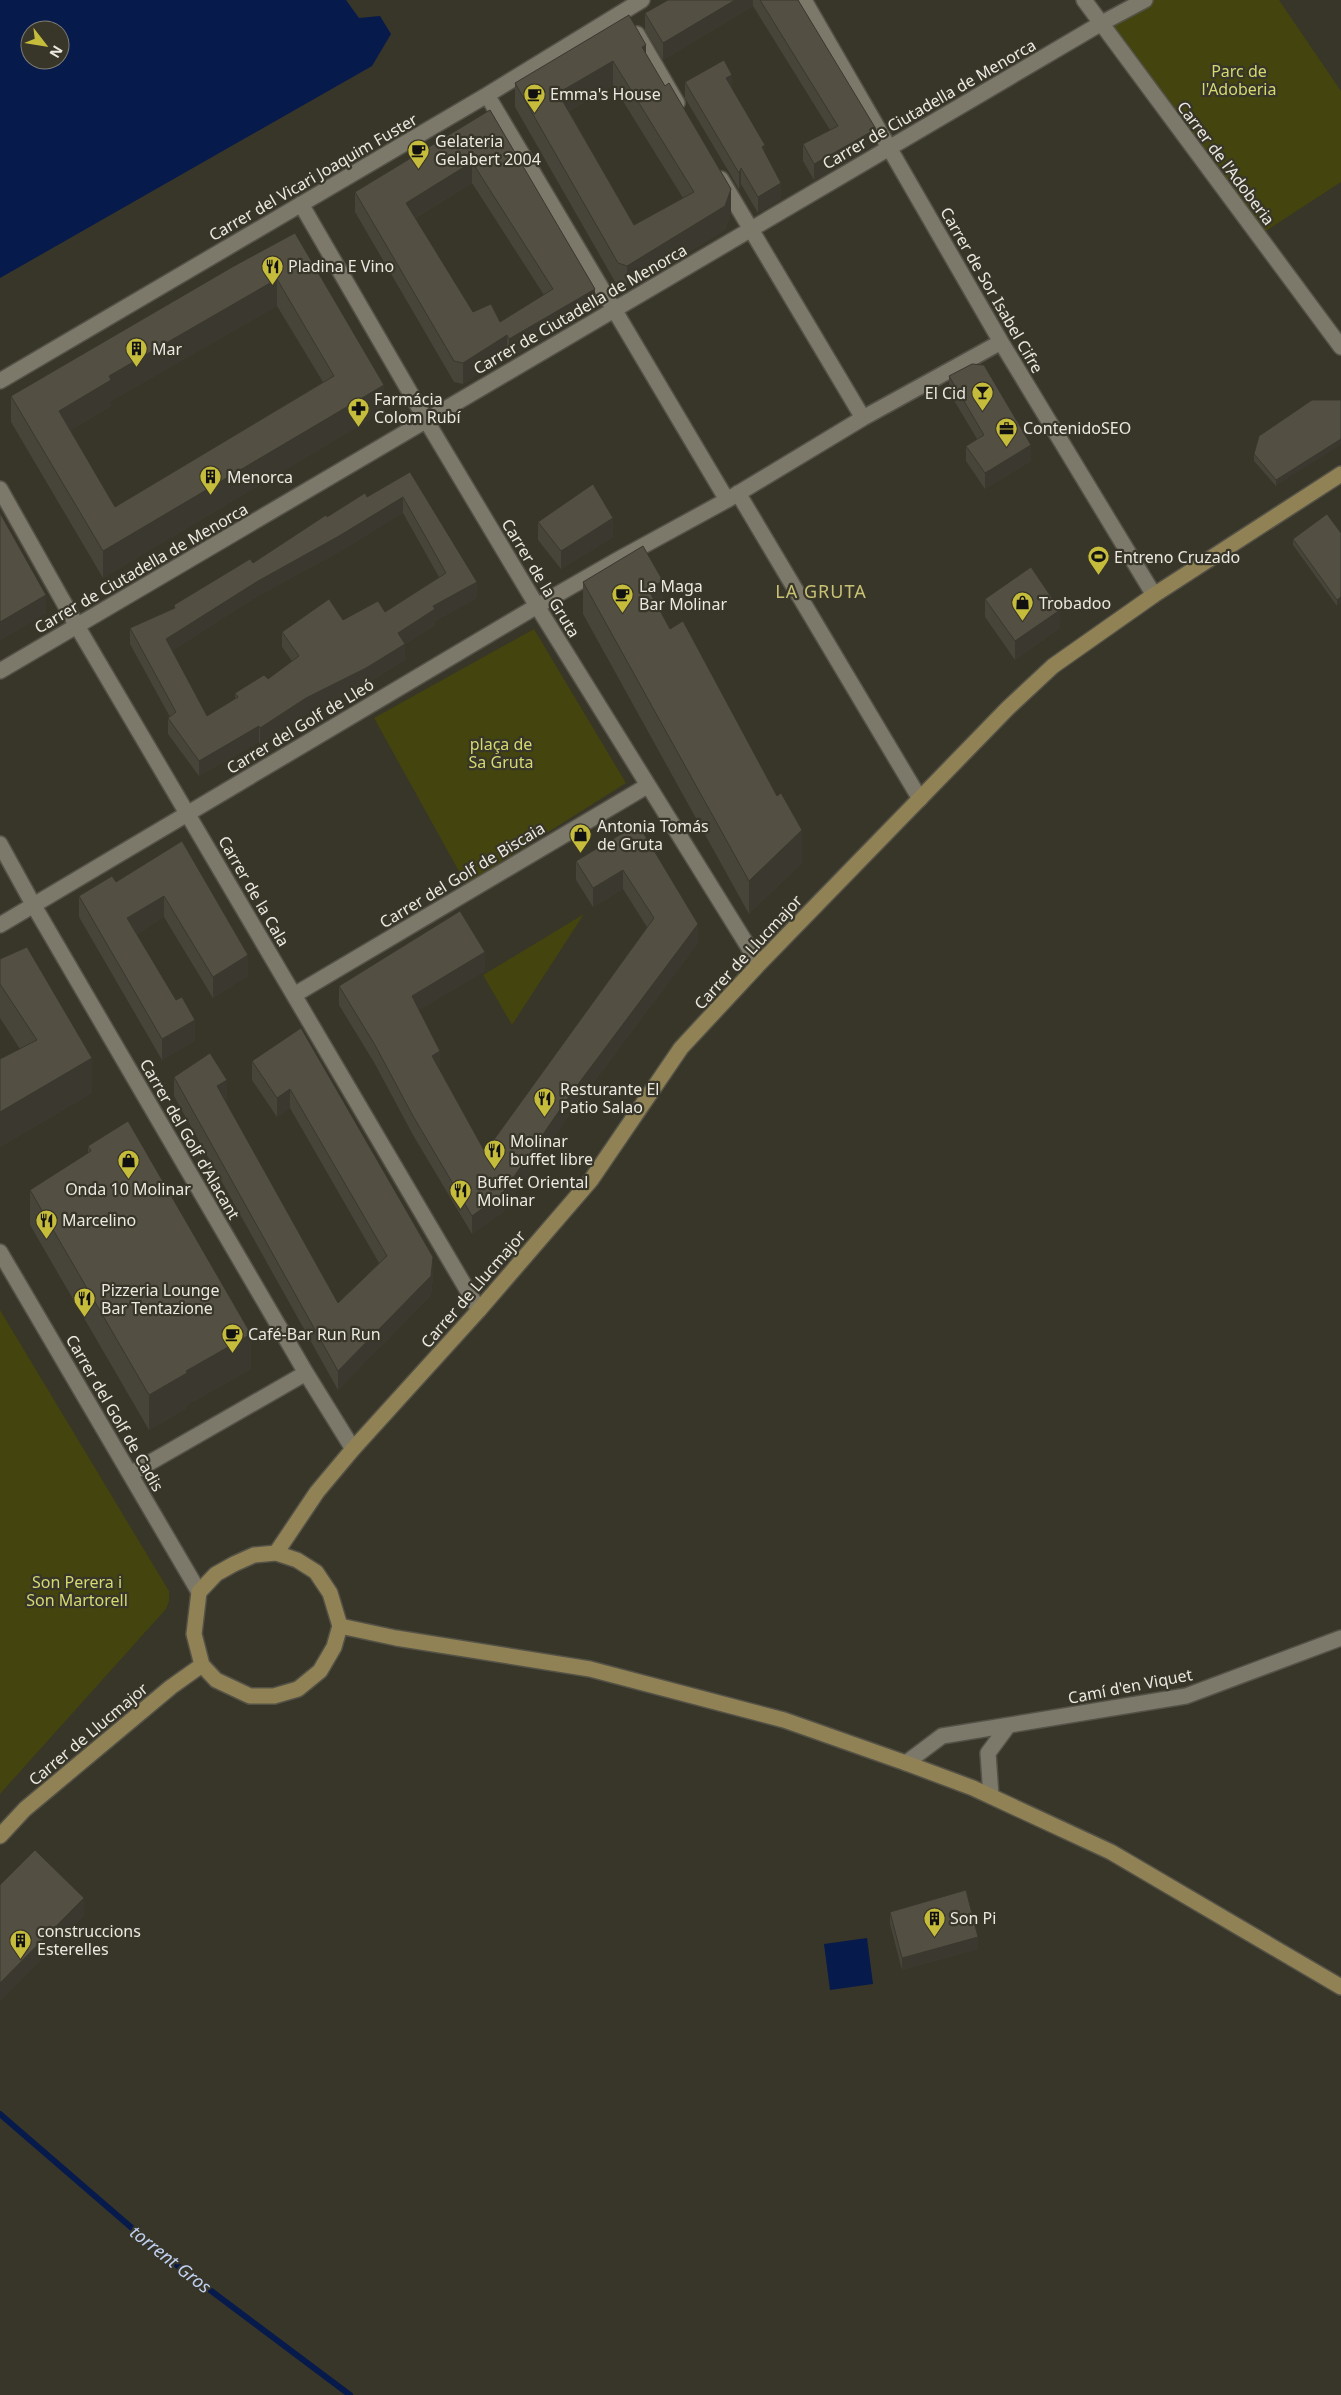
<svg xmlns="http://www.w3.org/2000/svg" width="1341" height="2395" viewBox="0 0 1341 2395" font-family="'Noto Sans',sans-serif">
<rect width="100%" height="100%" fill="#383529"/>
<!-- green -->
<path fill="#43440e" d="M1145,0H1279L1341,91V182L1258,236L1100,24Z
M534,629L626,783L466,884L374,718Z
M584,914L512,1025L483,975Z
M0,1310L169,1591V1601L166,1609L0,1794Z"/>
<!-- water -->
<path fill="#071a4c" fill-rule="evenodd" d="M0,0H346L359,18L380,16L391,34L372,66L0,278ZM30,30H60V60H30Z
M867,1938L873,1984L830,1990L824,1944Z"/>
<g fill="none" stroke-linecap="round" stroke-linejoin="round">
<!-- stream -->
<path stroke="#071a4c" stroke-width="6" d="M0,2114L162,2254L350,2395"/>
<defs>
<path id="street" d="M804,0L1001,342L1154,595
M1084,0L1341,347
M637,34L677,103
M487,95L727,500L863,418L1001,342
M721,179L863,418
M301,204L426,420L537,606L759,964
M0,381L487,95L642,0
M0,489L77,626L479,1310
M738,493L920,799
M0,671L1100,24L1145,0
M0,844L34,906L306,1373L353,1449
M0,925L537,606L619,559L727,500
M294,995L647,786
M0,1252L199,1592
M130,1474L306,1373
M906,1763L942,1736L1186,1696L1341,1638
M991,1796L988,1753L1008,1726"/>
<path id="secondary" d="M276,1553L317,1492L353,1449L479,1310L591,1180L681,1048L759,964L1008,708L1053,666L1154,595L1341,474
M276,1553L297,1560L316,1572L330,1593L340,1626L334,1647L320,1671L298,1689L274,1696H250L216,1680L202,1665L194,1634L199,1592L216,1574L234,1564L254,1555Z
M340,1626L396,1638L590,1669L784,1720L906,1763L973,1788L1111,1852L1341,1987
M0,1836L25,1809L171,1687L202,1665"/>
</defs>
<!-- street casing -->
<use href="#street" stroke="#545247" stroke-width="18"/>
<!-- secondary casing -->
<use href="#secondary" stroke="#545247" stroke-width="18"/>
<!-- street -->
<use href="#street" stroke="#7c796b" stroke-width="15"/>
<!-- secondary -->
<use href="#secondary" stroke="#908254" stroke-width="15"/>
</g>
<!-- wall -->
<path fill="#47453a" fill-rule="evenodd" d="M668,0H798L876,145L814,180L803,161V144L830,130L753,6L663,60L645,30V13Z
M646,54L731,213L725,230L627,290L618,287L515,107V83ZM613,85L683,198L634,225L569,111Z
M685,82L732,89L765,153L781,199L758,213L741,184L739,189L685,98Z
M490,110L595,310L509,359L507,355L463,384L454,382L355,212V192ZM472,183L544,295L500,322L473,312L415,218Z
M295,233L384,411L103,578L11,422V396ZM277,306L323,382L115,507L70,431L111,406V401Z
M949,376L1031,461L985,489L966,461V446L977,439L949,392Z
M1341,400L1276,486L1254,461V454Z
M410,472L477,598L435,621V625L405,644V660L366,684L306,714L260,744L259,742L199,776L168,734V718L170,717L130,644V628L174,608V605L253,563L327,517L367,497ZM403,513L439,577L385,612L282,632V647L292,661L268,679L235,693V699L207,716L172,651L258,596L339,552Z
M538,522L613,537L561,569L538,540Z
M1341,533L1337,606L1293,545V539Z
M583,582L663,614H662L670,629L777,796L802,863L749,914L583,614Z
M985,599L1060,628L1015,660L985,617Z
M638,824L698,943L570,1114L502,1213L472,1234L413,1135L375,1064L339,1005V986L485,971L419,1010L440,1070L485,1152L647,927L623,889L593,907L576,880V861Z
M182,841L248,976L213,998L164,917L137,934L195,1041L162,1060L79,917V896L116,882Z
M0,959L92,1093L0,1147V1059L20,1049L0,1018Z
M301,1028L433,1276L431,1295L338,1390L174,1096V1077L227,1099L225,1100L338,1303L379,1263L290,1108L277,1117L252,1080V1061Z
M88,1146L251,1369L187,1405V1408L149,1430L30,1225V1190L88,1153Z
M890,1912L978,1949L902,1970L890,1924Z"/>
<!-- shaded-wall -->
<path fill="#3a382f" d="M735,0H753V6L663,60V43Z
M646,45V69L642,47Z
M613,61V85L558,117V93Z
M732,75V91L726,78Z
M876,129V145L814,180V164Z
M765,145V162L762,147Z
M472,162V183L406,223V203Z
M741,168V184L739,189V173Z
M781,183V199L758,213V197Z
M731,189V213L725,230L627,290V266Z
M277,279V306L111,401V406L59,438V411L109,376Z
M595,289V310L509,359V339Z
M507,335V355L463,384V363Z
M384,385V411L103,578V551Z
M1341,439V445L1276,486V480Z
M1031,445V461L985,489V473Z
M403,497V513L339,552L258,596L166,655V639L258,581Z
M613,518V537L561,569V551Z
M663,581V614L648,622V589Z
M477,582V598L435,621V625L403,645L405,644V660L366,684L306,714L260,744V728L398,633L433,606Z
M46,595V614L0,641V622Z
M1341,597V603L1337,606V600Z
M1060,610V628L1015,660V641Z
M259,726V742L199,776V761Z
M802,830V863L749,914V881Z
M623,870V889L593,907V888Z
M164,896V917L127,940V918Z
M698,924V943L570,1114L502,1213L472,1234V1216L570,1095Z
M485,952V971L412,1015V996Z
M248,955V976L213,998V977Z
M195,1020V1041L162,1060V1039Z
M440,1051V1070L432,1056Z
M92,1058V1093L0,1147V1112Z
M227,1080V1099L217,1105V1086Z
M290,1089V1108L277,1117V1098Z
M433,1257V1276L431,1295L338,1390V1371Z
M251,1334V1369L187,1405V1408L149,1430V1395L186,1371Z
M84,1898V1916L0,2002V1983Z
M978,1937V1949L902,1970V1958Z"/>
<!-- building -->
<path fill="#535043" stroke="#3a382f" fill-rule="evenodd" d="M668,0H735L663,43L645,13Z
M760,0H798L876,129L814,164L803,144L838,126Z
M629,15L646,45L642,47L665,86L669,83L731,189L725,206L627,266L618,263L515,83ZM613,61L694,192L634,225L558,93Z
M724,60L732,75L726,78L765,145L762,147L781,183L758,197L741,168L739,173L685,82Z
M490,110L595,289L509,339L507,335L463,363L454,361L355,192ZM472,162L553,289L500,322L491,304L473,312L406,203Z
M295,233L384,385L103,551L11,396L234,266ZM277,279L334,376L115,507L59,411L111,380L109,376Z
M972,364L984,365L1031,445L985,473L966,446L984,435L949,376Z
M1312,400H1341V439L1276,480L1254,454L1259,436Z
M410,472L477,582L433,606L435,609L398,633L405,644L366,668L306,698L260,728L259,726L199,761L168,718L176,712L130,628L175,608L174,605L250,559L253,563L326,515L327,517L365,493L367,497ZM403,497L446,573L385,612L378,601L343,620L329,599L282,632L299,656L268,679L264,675L235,693L238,697L207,716L166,639L258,581L339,536Z
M593,484L613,518L561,551L538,522Z
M0,513L46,595L0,622Z
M1327,514L1341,533V597L1337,600L1293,539Z
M643,546L663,581L648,589L670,629L683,621L777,796L781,793L802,830L749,881L583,582Z
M1031,567L1060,610L1015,641L985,599Z
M638,824L698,924L570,1095L502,1194L472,1216L413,1116L375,1045L339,986L460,911L485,952L412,996L440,1051L432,1056L485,1152L654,918L623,870L593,888L576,861Z
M182,841L248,955L213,977L164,896L127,918L176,1000L182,997L195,1020L162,1039L79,896L112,876L116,882Z
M27,947L92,1058L0,1112V1059L37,1040L0,984V959Z
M301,1028L433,1257L431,1276L338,1371L174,1077L210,1053L227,1080L217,1086L338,1303L387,1256L290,1089L277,1098L252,1061Z
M128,1121L251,1334L186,1371L187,1373L149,1395L30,1190L91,1151L88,1146Z
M35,1850L84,1898L0,1983V1885Z
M966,1890L978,1937L902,1958L890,1912Z"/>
<!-- icons -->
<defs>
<symbol id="cafe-pin" viewBox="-11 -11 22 30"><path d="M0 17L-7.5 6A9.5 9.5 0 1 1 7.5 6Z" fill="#c6bc3c" stroke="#383529"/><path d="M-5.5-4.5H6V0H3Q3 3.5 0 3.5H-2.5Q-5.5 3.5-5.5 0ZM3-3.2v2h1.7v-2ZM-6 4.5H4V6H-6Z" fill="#111"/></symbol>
<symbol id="restaurant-pin" viewBox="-11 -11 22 30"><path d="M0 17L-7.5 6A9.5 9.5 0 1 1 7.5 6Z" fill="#c6bc3c" stroke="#383529"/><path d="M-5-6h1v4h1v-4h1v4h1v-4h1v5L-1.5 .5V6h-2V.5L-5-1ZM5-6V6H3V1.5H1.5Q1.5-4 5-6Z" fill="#111"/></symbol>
<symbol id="building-pin" viewBox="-11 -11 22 30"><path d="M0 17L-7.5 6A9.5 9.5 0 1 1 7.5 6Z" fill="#c6bc3c" stroke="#383529"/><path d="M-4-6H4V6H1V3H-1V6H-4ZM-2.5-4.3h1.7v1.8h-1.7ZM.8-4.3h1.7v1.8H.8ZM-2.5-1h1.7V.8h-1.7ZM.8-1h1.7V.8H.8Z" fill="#111"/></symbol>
<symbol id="bar-pin" viewBox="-11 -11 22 30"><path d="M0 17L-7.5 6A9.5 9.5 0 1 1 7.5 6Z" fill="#c6bc3c" stroke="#383529"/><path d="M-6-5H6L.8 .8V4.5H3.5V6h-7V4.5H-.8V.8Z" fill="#111"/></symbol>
<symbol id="pharmacy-pin" viewBox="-11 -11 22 30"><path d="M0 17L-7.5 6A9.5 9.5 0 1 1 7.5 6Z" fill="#c6bc3c" stroke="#383529"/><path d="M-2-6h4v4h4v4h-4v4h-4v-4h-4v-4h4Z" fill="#111"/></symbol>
<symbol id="office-pin" viewBox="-11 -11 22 30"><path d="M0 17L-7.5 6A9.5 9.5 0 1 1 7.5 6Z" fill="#c6bc3c" stroke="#383529"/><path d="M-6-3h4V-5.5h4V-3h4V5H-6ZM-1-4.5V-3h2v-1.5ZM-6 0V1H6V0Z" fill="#111"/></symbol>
<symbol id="stadium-pin" viewBox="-11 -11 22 30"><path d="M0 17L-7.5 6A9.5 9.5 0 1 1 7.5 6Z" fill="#c6bc3c" stroke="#383529"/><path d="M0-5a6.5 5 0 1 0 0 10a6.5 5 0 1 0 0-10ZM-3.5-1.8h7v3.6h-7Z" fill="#111"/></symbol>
<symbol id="shop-pin" viewBox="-11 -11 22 30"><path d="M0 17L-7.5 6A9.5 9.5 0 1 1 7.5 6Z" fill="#c6bc3c" stroke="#383529"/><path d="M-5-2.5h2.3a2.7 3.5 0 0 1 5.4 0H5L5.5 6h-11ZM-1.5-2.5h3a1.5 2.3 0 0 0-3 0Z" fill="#111"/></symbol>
</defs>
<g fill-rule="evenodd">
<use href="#cafe-pin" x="522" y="82" width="25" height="34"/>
<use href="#cafe-pin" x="406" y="138" width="25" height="34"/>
<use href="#restaurant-pin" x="260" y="254" width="25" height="34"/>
<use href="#building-pin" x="124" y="336" width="25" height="34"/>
<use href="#bar-pin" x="970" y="380" width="25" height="34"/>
<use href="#pharmacy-pin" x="346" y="396" width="25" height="34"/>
<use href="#office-pin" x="994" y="416" width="25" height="34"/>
<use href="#building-pin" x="198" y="464" width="25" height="34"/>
<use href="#stadium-pin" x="1086" y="544" width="25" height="34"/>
<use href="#cafe-pin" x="610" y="582" width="25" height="34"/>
<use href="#shop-pin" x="1010" y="590" width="25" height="34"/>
<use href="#shop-pin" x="568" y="822" width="25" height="34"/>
<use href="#restaurant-pin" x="532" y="1086" width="25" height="34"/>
<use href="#restaurant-pin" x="482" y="1138" width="25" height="34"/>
<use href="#shop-pin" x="116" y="1148" width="25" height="34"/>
<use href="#restaurant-pin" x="448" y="1178" width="25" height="34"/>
<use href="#restaurant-pin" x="34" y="1208" width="25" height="34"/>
<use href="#restaurant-pin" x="72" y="1286" width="25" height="34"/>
<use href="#cafe-pin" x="220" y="1322" width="25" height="34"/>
<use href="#building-pin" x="922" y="1906" width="25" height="34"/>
<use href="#building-pin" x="8" y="1928" width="25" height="34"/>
</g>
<g text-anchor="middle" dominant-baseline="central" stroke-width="4.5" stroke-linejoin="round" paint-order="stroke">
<!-- park labels -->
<g font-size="16" fill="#d4d972" stroke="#383529">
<text x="1239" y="71">Parc de<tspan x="1239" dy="18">l'Adoberia</tspan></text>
<text x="501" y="744">plaça de<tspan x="501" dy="18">Sa Gruta</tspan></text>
<text x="77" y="1582">Son Perera i<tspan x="77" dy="18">Son Martorell</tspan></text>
</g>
<!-- poi labels -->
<g font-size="16" fill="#eae8e0" stroke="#383529" text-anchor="start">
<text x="550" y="94">Emma's House</text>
<text x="435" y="141">Gelateria<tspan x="435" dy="18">Gelabert 2004</tspan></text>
<text x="288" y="266">Pladina E Vino</text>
<text x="152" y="349">Mar</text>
<text x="966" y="393" text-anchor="end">El Cid</text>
<text x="374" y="399">Farmácia<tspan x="374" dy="18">Colom Rubí</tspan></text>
<text x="1023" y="428">ContenidoSEO</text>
<text x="227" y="477">Menorca</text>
<text x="1114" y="557">Entreno Cruzado</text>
<text x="639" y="586">La Maga<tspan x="639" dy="18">Bar Molinar</tspan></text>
<text x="1039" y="603">Trobadoo</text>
<text x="597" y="826">Antonia Tomás<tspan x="597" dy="18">de Gruta</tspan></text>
<text x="560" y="1089">Resturante El<tspan x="560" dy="18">Patio Salao</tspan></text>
<text x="510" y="1141">Molinar<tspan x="510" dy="18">buffet libre</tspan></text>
<text x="477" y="1182">Buffet Oriental<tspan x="477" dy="18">Molinar</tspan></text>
<text x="128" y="1189" text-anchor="middle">Onda 10 Molinar</text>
<text x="62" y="1220">Marcelino</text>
<text x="101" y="1290">Pizzeria Lounge<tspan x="101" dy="18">Bar Tentazione</tspan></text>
<text x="248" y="1334">Café-Bar Run Run</text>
<text x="950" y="1918">Son Pi</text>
<text x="37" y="1931">construccions<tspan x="37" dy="18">Esterelles</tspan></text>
</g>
<!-- street labels -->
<g font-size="16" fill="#eae8e0" stroke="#383529">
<text transform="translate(929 104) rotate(-30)">Carrer de Ciutadella de Menorca</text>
<text transform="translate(1226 163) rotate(53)">Carrer de l'Adoberia</text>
<text transform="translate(313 177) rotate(-30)">Carrer del Vicari Joaquim Fuster</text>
<text transform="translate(992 290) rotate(60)">Carrer de Sor Isabel Cifre</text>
<text transform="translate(580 309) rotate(-30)">Carrer de Ciutadella de Menorca</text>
<text transform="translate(141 568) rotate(-30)">Carrer de Ciutadella de Menorca</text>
<text transform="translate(541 578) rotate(59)">Carrer de la Gruta</text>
<text transform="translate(300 726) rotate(-31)">Carrer del Golf de Lleó</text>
<text transform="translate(462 875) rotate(-31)">Carrer del Golf de Biscaia</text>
<text transform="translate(254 891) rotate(60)">Carrer de la Cala</text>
<text transform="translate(748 952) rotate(-47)">Carrer de Llucmajor</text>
<text transform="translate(190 1139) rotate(60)">Carrer del Golf d'Alacant</text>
<text transform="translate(473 1289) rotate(-49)">Carrer de Llucmajor</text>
<text transform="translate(115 1413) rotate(60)">Carrer del Golf de Cadis</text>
<text transform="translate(1130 1686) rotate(-11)">Camí d'en Viquet</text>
<text transform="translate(88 1734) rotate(-40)">Carrer de Llucmajor</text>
</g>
<!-- neighbourhood labels -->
<g font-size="18" letter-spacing="1" fill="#c8c274" stroke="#383529">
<text x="821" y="591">LA GRUTA</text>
</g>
<!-- water labels -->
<g font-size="18" font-style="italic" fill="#bfd0f1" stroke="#383529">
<text transform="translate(171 2259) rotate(38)">torrent Gros</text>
</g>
</g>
<!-- north arrow -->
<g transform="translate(45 45) rotate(121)"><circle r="24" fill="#383529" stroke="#7f7d72"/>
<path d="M0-4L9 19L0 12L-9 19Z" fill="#c6bc3c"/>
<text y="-8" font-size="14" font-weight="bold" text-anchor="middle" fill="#eae8e0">N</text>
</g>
</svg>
